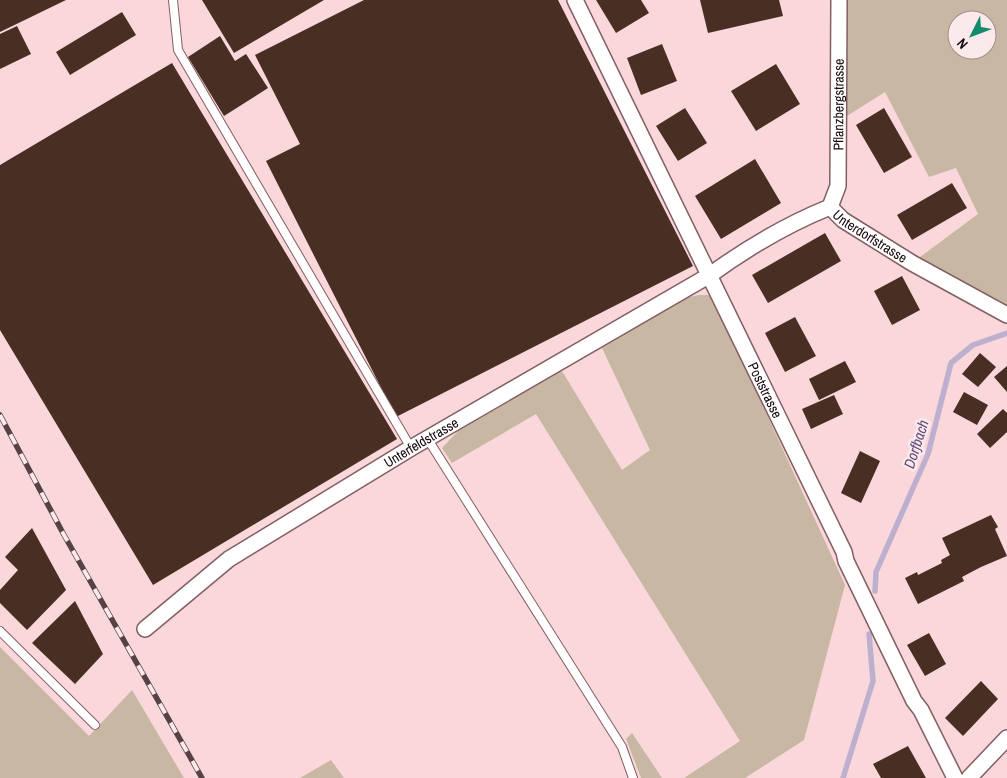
<svg xmlns="http://www.w3.org/2000/svg" width="1007" height="778" viewBox="0 0 1007 778" font-family="'Archivo Narrow',sans-serif">
<rect width="100%" height="100%" fill="#fad7db"/>
<!-- green -->
<path fill="#c8b7a2" fill-rule="evenodd" d="M839,0H1007V315L912,263L978,214L956,168L929,177L885,92L839,121ZM957,20H987V50H957Z
M699,295H712L845,585L804,740L745,778H684L740,741L536,414L452,463L442,448L460,429L562,371L622,470L650,450L602,348L685,298Z
M0,647L89,736L132,690L184,778H0Z
M632,733L662,778H641L626,739Z
M331,760L344,778H300Z"/>
<g fill="none" stroke-linecap="round" stroke-linejoin="round">
<!-- stream -->
<path stroke="#bdb0ce" stroke-width="5.5" d="M875,591L876,572L928,454L951,363L973,345L1007,333
M843,778L873,681L869,634"/>
</g>
<!-- building -->
<path fill="#482e23" d="M0,0H66L0,32Z
M202,0H324L234,53Z
M364,0H558L693,266L396,417L266,161L300,144L255,55Z
M596,0H641L649,13L616,33Z
M700,0H779L783,16L708,33Z
M122,12L136,35L70,75L56,52Z
M17,26L31,54L0,69V34Z
M220,36L235,61L246,54L268,88L224,116L188,57Z
M662,44L677,81L641,95L627,58Z
M172,63L397,439L153,585L0,330V165Z
M776,64L800,104L756,131L731,91Z
M685,108L707,143L678,161L656,126Z
M884,108L912,157L884,173L856,125Z
M755,159L781,203L721,239L695,196Z
M952,183L967,208L912,240L897,215Z
M825,233L841,261L768,303L752,275Z
M902,276L920,310L892,325L874,291Z
M795,317L816,356L785,372L765,333Z
M980,353L996,367L978,387L962,374Z
M845,361L856,382L819,400L809,379Z
M1007,366V392L994,377Z
M964,392L988,405L977,425L953,412Z
M834,395L843,414L811,429L802,409Z
M1003,409L1007,413V432L990,448L977,434Z
M860,451L880,461L861,503L841,493Z
M991,515L998,527L995,529L1007,556L981,567L962,577L964,581L918,604L905,578L917,572L918,575L942,563L941,560L950,555L942,538Z
M32,528L66,590L27,630L0,603V590L18,570L5,557Z
M75,601L103,654L75,684L32,643Z
M929,633L946,664L925,676L907,645Z
M981,681L998,699L963,736L945,718Z
M908,746L926,778H881L873,764Z"/>
<g fill="none" stroke-linecap="round" stroke-linejoin="round">
<defs>
<path id="service" d="M173,0L178,50L411,448
M427,438L622,747L633,778
M0,631L95,725"/>
<g id="minor">
<path id="s1" d="M575,0L844,552L846,561L914,701L921,710L955,778"/>
<path id="s2" d="M830,207L838,186L839,0"/>
<path id="s3" d="M145,629L229,559L411,448L710,275C747,248 788,224 830,207L843,220L912,263L1007,315"/>
<path d="M969,778L1007,738"/>
</g>
</defs>
<!-- service casing -->
<use href="#service" stroke="#835e63" stroke-width="10"/>
<!-- minor casing -->
<use href="#minor" stroke="#835e63" stroke-width="18"/>
<!-- service -->
<use href="#service" stroke="#fff" stroke-width="8"/>
<!-- minor -->
<use href="#minor" stroke="#fff" stroke-width="15"/>
<defs>
<path id="rail" d="M0,415L64,535L202,778"/>
</defs>
<!-- rail casing -->
<use href="#rail" stroke="#564244" stroke-width="5.5"/>
<!-- rail -->
<use href="#rail" stroke="#fbe9eb" stroke-width="4" stroke-dasharray="11" stroke-linecap="butt"/>
</g>
<g text-anchor="middle" dominant-baseline="central" stroke-width="5" stroke-linejoin="round" paint-order="stroke">
<!-- street labels -->
<g font-size="14" fill="#17090b" stroke="#fbe9eb">
<text stroke="none"><textPath href="#s2" startOffset="104">Pflanzbergstrasse</textPath></text>
<text stroke="none"><textPath href="#s3" startOffset="856">Unterdorfstrasse</textPath></text>
<text stroke="none"><textPath href="#s1" startOffset="434">Poststrasse</textPath></text>
<text stroke="none"><textPath href="#s3" startOffset="334">Unterfeldstrasse</textPath></text>
</g>
<!-- water labels -->
<g font-size="15" font-style="italic" fill="#624d79" stroke="#fbe9eb">
<text transform="translate(916 444) rotate(-72)">Dorfbach</text>
</g>
</g>
<!-- north arrow -->
<g transform="translate(972 35) rotate(228)"><circle r="24" fill="#fbe9eb" stroke="#a08f91"/>
<path d="M0-4L9 19L0 12L-9 19Z" fill="#148a6c"/>
<text y="-8" font-size="14" font-weight="bold" text-anchor="middle" fill="#17090b">N</text>
</g>
</svg>
